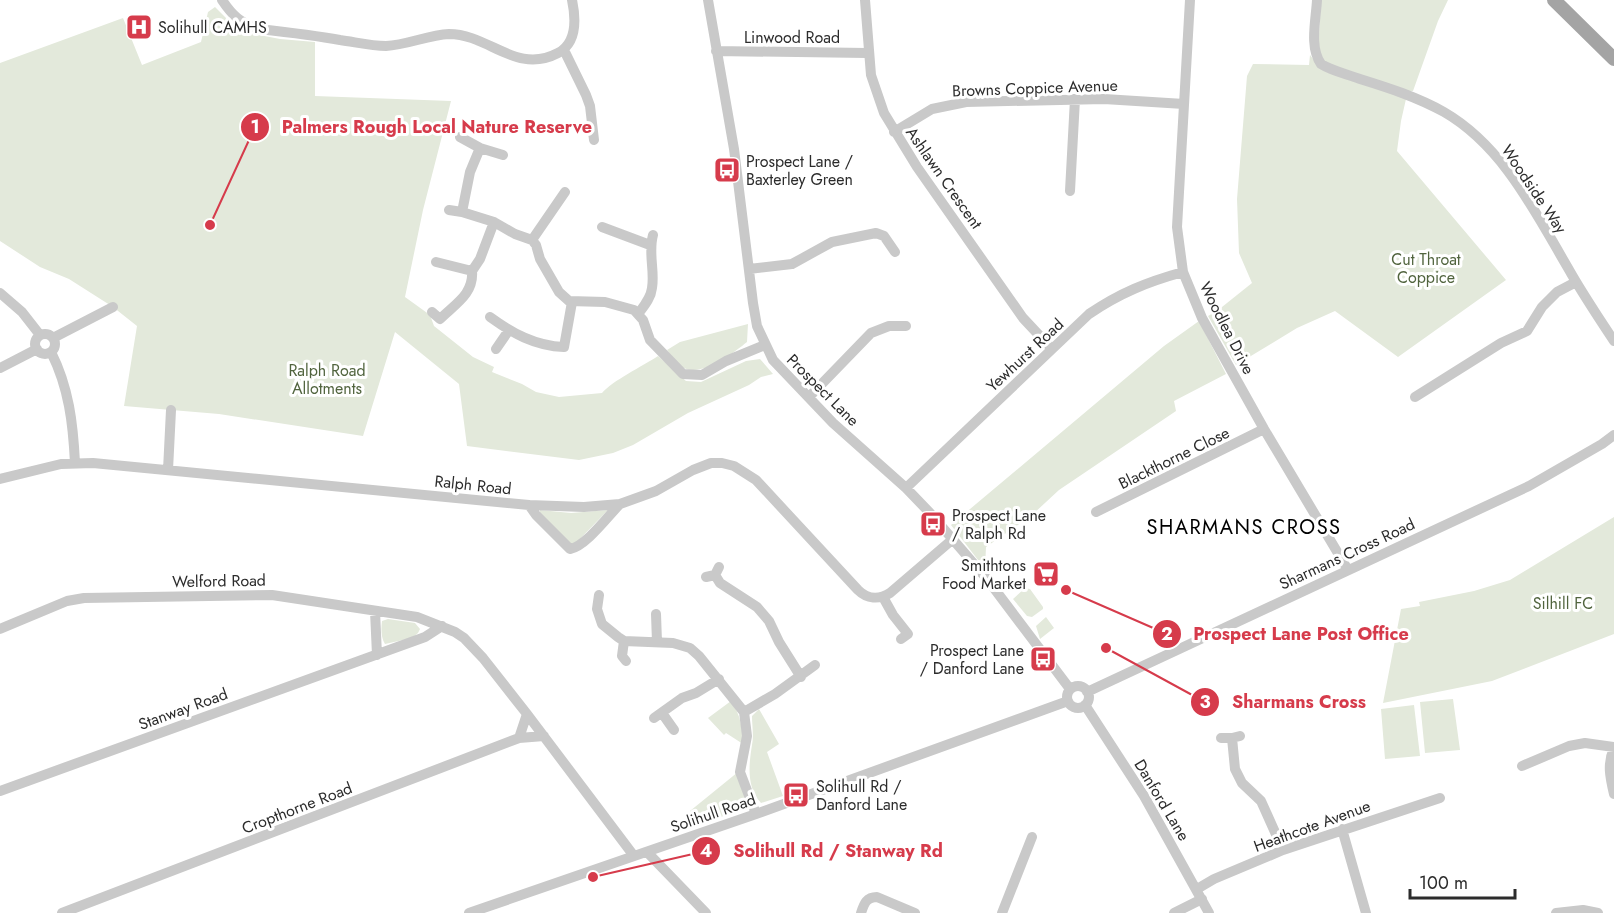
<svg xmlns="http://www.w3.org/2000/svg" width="1614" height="913" viewBox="0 0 1614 913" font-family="Jost,sans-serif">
<rect width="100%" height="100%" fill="#fff"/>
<!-- green -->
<path fill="#e3e9db" d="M1321,0H1448L1438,21L1413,91H1408L1325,63L1318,52Z
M215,7L239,31L280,39L315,42V96L451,101L423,210L405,297L430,315L434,326L473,357L494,367L492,372L522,384L536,392L559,397L602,393C612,381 643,366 658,356L686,381L701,382L746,361L760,359L773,374L761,377L749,385L688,413L633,445L613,453L579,460L467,446L459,384L395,332L363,436L219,414L124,406L137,326L113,307L69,279L40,267L0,241V63L123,18L142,65L201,42L208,12Z
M1310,55L1317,64L1406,99L1401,121L1397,151L1506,280L1398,357L1335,311L1297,328L1236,365L1208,316L1217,311L1252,283L1239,253L1237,199L1247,76L1253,64L1309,65Z
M1199,321L1226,374L1174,401L1176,411L1059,490L1032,515L986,547L985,569L951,525L1164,346Z
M748,324L747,342C732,354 698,381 679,365C675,361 671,355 667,350L680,342Z
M540,510L571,513L608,510L575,544H570L540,514Z
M1614,517V634L1492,681L1383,703L1401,609L1420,606L1419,602L1474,591L1510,580Z
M1025,588L1030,589L1043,607V609L1032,617L1027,616L1013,599Z
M1046,617L1054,628L1040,639L1036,626Z
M388,619L415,623L420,629L418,633L412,638L385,644C381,638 381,628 382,621Z
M1453,699L1460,750L1425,753L1420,702Z
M731,701C741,716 742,726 743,744L726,733L724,735L708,718Z
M1414,705L1420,756L1385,759L1381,709Z
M759,709L779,744L767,752L783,796L761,803C746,787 749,764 752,745C754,736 752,725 752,716Z
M738,772L746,800V807L696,827L690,811Z"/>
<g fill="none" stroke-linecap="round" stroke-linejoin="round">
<!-- minor -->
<path stroke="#c9c9c9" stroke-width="10" d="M222,0C232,15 240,23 259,29C286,32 313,35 340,40C355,42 371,46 386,46C407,45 428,35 449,34C489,34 516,75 558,53C577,43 576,19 572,0
M708,0L734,149L753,303L757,326L773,360L833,423L906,488L930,513L987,579L1070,689
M865,0L871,75L884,113L917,167L1023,318L1052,349
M1190,0L1177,227L1183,272L1202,318L1264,429L1348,570
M1317,0C1316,20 1309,47 1321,64C1332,71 1347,74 1360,79C1389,88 1417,97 1444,112C1503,146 1535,212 1568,268C1582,293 1598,317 1614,341
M564,50L586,95L590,106L594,140
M716,51L867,53
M894,132L932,109L966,102L1104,99L1184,104
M460,137L480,148
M1070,191L1075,99
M449,210L462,212L470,172L480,148L503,155
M462,212L494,222L515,234L532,240L536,245L540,259L559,292L569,301L605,302L634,310L643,320L650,340L683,374L702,375L726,361L765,345
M602,227L650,245
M532,240L565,192
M749,269L792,264L832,242L876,233L884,236L895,252
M472,271L480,259L494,222
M0,293L22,312L40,335
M432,312L440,319C455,304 474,294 472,271L436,262
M638,314C644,306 651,298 652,288C655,271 648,253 653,235
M490,317C512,333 535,346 564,347L572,302
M35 344a10 10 0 1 1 20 0a10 10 0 1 1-20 0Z
M53,338L113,307
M496,349L509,330
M51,352C69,388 73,423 75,463
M0,368L37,349
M809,397L871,333L889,326H906
M1415,397L1501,343L1527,331L1542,307L1557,292L1576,282
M168,470L171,410
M0,479L61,464L93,463L529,505L584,507L620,504L656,491L693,470L711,463H722L734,466L756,480L858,590C867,599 879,600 890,593L953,539
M906,488L1089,314C1120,293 1147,282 1183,272
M529,505L536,515L570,549C586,546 608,516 620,504
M1096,512L1264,429
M715,575L720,583L757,607L769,621L779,642L801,677
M706,577L715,575L719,567
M599,595L597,609L602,624L618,637L624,641L673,643L690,648L699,656L744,712L747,736L740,772L756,814
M883,597L893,615L908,634L901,639
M375,611L377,655
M656,614L657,642
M0,629L67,601L84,598L272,595L417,617L455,632L464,638L483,658L527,714L634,856
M624,641L622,656L626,661
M1067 697a11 11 0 1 1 22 0a11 11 0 1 1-22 0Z
M1087,692L1529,486L1602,444L1614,435
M1085,705L1144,796L1209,913
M744,712L775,694L815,665
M662,713L674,730
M654,718L682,698L696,693L719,679
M519,738L527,714
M1221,738H1232L1240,736
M1232,738L1235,769L1242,783L1261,801L1283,850
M1614,748C1607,764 1610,777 1614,794
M1522,766L1569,746L1585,743L1614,747
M0,791L425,637L442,626
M1342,829L1366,913
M647,852L706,913
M1197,889L1214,879L1283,850L1440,798
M62,913L519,738L544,736
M469,913L756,814L1068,701
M861,913C864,904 866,897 877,897L915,913
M1002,913L1032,837
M1174,913L1202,899
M1556,913L1583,910L1598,913"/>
<!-- major -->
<path stroke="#a4a4a4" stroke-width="14" d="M1554,0L1614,59"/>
</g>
<!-- icons -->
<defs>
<symbol id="hospital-square" viewBox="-11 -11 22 22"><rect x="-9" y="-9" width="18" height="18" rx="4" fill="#d63b4b" stroke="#fff"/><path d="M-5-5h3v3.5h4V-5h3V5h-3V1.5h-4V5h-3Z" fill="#fff"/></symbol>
<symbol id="bus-square" viewBox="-11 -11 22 22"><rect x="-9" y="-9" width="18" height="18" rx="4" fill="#d63b4b" stroke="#fff"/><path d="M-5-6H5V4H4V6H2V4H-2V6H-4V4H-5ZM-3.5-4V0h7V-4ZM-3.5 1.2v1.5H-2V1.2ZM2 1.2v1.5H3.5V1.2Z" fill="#fff"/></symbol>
<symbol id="supermarket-square" viewBox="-11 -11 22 22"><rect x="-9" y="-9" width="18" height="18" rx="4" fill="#d63b4b" stroke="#fff"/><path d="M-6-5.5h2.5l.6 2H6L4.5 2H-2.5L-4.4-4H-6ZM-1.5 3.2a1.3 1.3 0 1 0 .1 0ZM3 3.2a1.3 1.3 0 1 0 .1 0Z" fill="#fff"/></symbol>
</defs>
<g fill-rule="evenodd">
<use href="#hospital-square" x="124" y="12" width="30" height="30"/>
<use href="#bus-square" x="712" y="155" width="30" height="30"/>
<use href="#bus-square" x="918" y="509" width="30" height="30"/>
<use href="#supermarket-square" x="1031" y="559" width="30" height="30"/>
<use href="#bus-square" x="1028" y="644" width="30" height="30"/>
<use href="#bus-square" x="781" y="780" width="30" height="30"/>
</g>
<g text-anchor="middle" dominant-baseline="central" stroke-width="6" stroke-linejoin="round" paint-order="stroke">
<!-- poi labels -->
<g font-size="16" fill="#2c2c2c" stroke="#fff" text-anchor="start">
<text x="158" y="27">Solihull CAMHS</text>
<text x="746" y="161">Prospect Lane /<tspan x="746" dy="18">Baxterley Green</tspan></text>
<text x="952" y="515">Prospect Lane<tspan x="952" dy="18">/ Ralph Rd</tspan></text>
<text x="1026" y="565" text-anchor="end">Smithtons<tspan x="1026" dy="18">Food Market</tspan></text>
<text x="1024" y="650" text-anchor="end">Prospect Lane<tspan x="1024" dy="18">/ Danford Lane</tspan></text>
<text x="816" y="786">Solihull Rd /<tspan x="816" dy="18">Danford Lane</tspan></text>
</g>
<!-- street labels -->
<g font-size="16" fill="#2c2c2c" stroke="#fff">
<text x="792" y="37">Linwood Road</text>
<text transform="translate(1035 88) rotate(-2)">Browns Coppice Avenue</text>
<text transform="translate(944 178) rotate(55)">Ashlawn Crescent</text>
<text transform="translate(1534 189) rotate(56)">Woodside Way</text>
<text transform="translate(1227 328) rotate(63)">Woodlea Drive</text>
<text transform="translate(1025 355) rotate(-43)">Yewhurst Road</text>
<text transform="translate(823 390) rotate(45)">Prospect Lane</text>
<text transform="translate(1174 458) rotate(-26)">Blackthorne Close</text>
<text transform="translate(473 485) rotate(6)">Ralph Road</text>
<text transform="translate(1347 554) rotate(-25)">Sharmans Cross Road</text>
<text transform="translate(219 581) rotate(-1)">Welford Road</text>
<text transform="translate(183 709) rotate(-20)">Stanway Road</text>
<text transform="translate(1162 800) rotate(59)">Danford Lane</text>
<text transform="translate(297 808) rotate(-21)">Cropthorne Road</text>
<text transform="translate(713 813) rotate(-19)">Solihull Road</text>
<text transform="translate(1312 826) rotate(-20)">Heathcote Avenue</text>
</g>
<!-- park labels -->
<g font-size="16" fill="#51643e" stroke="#fff">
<text x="1426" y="259">Cut Throat<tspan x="1426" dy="18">Coppice</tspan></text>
<text x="327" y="370">Ralph Road<tspan x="327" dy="18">Allotments</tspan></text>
<text x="1563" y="603">Silhill FC</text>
</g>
<!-- quarter labels -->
<g font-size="20" letter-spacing="1.5" fill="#000" stroke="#fff">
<text x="1244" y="527">SHARMANS CROSS</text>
</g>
</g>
<!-- callouts -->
<path fill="none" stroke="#d63b4b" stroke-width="2" d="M210 225L255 127M1066 590L1167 634M1106 648L1205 702M593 877L706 851"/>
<g fill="#d63b4b" stroke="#fff" stroke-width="2">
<circle cx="210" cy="225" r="6"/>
<circle cx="1066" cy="590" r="6"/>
<circle cx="1106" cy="648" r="6"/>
<circle cx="593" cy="877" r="6"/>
<circle cx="255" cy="127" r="15"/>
<circle cx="1167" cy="634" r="15"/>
<circle cx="1205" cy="702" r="15"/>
<circle cx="706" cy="851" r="15"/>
</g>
<g font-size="18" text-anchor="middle" font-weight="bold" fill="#fff">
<text x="255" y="133">1</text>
<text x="1167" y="640">2</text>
<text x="1205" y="708">3</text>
<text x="706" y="857">4</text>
</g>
<g font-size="18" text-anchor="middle" font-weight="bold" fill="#d63b4b" stroke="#fff" stroke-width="6" stroke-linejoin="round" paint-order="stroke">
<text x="437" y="133">Palmers Rough Local Nature Reserve</text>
<text x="1301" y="640">Prospect Lane Post Office</text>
<text x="1299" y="708">Sharmans Cross</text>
<text x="838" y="857">Solihull Rd / Stanway Rd</text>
</g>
<!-- scale -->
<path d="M1410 889v9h105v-9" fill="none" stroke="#2c2c2c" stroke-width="3"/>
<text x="1419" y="889" font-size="18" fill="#2c2c2c" stroke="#ffffff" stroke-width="4.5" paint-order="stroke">100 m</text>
</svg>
